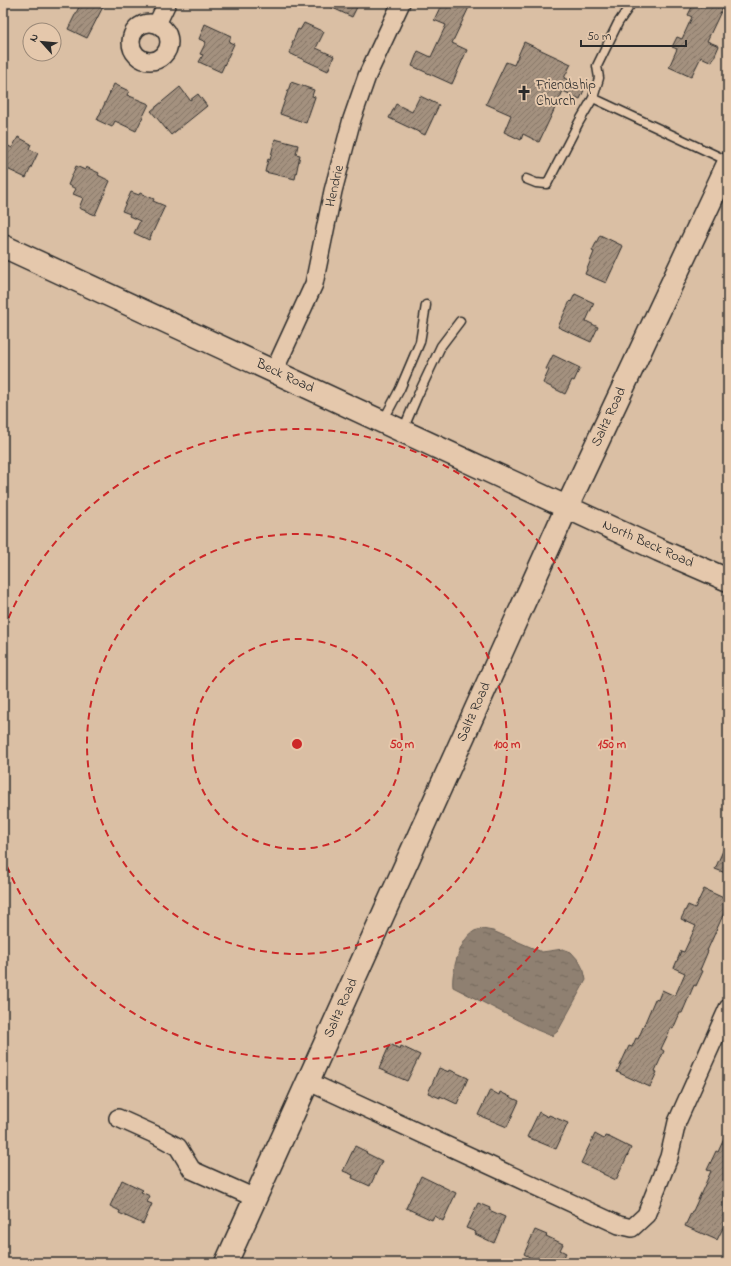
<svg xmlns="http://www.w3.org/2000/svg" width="731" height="1266" viewBox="0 0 731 1266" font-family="'Indie Flower',sans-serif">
<defs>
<pattern id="water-ripples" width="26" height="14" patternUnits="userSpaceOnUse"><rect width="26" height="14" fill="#8f8071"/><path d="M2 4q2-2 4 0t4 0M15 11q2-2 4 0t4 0" fill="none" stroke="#75695d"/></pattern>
<pattern id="building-hatch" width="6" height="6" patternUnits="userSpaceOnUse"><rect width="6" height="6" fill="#a4917f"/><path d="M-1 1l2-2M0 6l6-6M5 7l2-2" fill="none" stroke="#867768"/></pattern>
</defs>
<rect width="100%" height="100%" fill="#dabfa4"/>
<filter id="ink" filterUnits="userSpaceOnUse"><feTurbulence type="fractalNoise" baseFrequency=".025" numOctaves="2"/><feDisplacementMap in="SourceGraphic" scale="8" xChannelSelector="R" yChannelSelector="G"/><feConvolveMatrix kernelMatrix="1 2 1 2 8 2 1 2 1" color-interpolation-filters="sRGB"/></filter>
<g filter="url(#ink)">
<!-- water -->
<path fill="url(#water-ripples)" stroke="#675e55" d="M482,929L493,931L542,952L563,949L571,952L579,961L584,971L586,980L558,1031L552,1036L537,1030L453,987C451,972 460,940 473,932C475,930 479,930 482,929Z"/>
<!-- building -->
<path fill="url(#building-hatch)" stroke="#2b2b2b" d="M81,3H105L87,38L68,29Z
M322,3H359L352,17Z
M442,3H471L452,43L467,50L452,84L412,66L418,51L431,57L446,25L434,20Z
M694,3H725L707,41L719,46L712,62L701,57L691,77L669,67L677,49L672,47L677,37L682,39L692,17L688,15Z
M304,23L324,32L316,48L334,56L328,71L289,53L293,44L292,43L298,29L300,30Z
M205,24L231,36L229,42L234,44L221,72L199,62L203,55L200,54L206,42L199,39Z
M524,42L571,64L564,78L585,88L580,99L563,91L539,142L523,134L521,140L504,132L511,115L486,104L506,62L514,65Z
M291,82L314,90L312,96L315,97L306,123L280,114Z
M114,84L129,91L127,95L149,104L136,131L115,121L112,127L97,120Z
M180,87L190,100L198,94L207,106L171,135L151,111Z
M420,96L439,105L425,135L389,118L396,104L412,112Z
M18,137L31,144L29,149L38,153L26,178L3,167V143L12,148Z
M275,139L298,145L296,154L300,155L295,179L265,172L268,159L270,160Z
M76,166L85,170L86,167L99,173L98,175L110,181L95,215L79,208L83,198L73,194L76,189L68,185Z
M131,192L139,195L140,193L154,199L153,201L165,206L149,240L134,233L140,221L129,216L130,214L122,211Z
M600,235L623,246L606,283L585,274L594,252L592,251Z
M575,294L594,303L586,321L598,327L591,342L558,327L570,301L571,302Z
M553,355L580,368L574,381L572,380L565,394L543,383L549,370L546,369Z
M728,839V874L715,869Z
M704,889L728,900V914L724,913L707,951H708L700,970L703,971L696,986L694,985L682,1013H680L673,1029L671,1028L661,1049L664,1051L655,1071L657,1072L650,1087L617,1072L629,1046L632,1047L636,1038L638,1039L655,999L658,1000L662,990L675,996L685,973L674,968L681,951L684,952L696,926L681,919L688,905L695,908Z
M390,1044L400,1049L401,1046L420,1055L407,1081L379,1069Z
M439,1068L449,1072L450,1070L468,1078L457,1104L440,1096V1098L428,1093Z
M490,1090L499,1095L500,1092L519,1101L507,1127L478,1115Z
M539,1112L548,1117L549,1115L568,1123L556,1149L527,1137Z
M728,1130V1218L717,1240L685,1226L692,1211H693L711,1171L707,1170L716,1151L718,1152Z
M595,1134L604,1139L605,1136L609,1137L631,1148L616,1180L603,1174V1173L581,1163Z
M355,1146L367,1152L366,1153L382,1161L370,1186L352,1178L353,1175L343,1171Z
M421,1176L456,1193L443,1221L434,1216L432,1220L406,1208Z
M122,1180L143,1190L141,1192L150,1196L147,1202L152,1204L143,1224L119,1213L120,1211L110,1206Z
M478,1203L490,1208L489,1210L505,1217L494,1243L475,1234L476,1232L466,1228Z
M535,1230L547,1235L546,1236L563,1244L560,1250L566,1253L561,1263H531L533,1259L524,1254Z"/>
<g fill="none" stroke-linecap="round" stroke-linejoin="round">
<defs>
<path id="lane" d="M593,98L728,161
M526,179L536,183L547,184L579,122L593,98L599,78L597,66L618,23L631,4
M383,421L400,389L420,342L426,305
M403,430L417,397L441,346L460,321"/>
<path id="street" d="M131 42a19 19 0 1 1 38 0a19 19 0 1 1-38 0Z
M157,24L167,3
M274,371L314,284L333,191L352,119L367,76L401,3
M307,1081L619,1225L632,1228L646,1215L669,1157L677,1122L728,1008
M118,1118L158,1136L178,1147L192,1170L255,1198"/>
<path id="secondary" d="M3,246L659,550L728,580
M226,1263L567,507L728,164"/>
</defs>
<!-- lane casing -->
<use href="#lane" stroke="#2b2b2b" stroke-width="11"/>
<!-- street casing -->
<use href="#street" stroke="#2b2b2b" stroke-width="20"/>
<!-- secondary casing -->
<use href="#secondary" stroke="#2b2b2b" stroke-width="25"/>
<!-- lane -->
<use href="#lane" stroke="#e5c8ac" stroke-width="8"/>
<!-- street -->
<use href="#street" stroke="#e5c8ac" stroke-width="17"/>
<!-- secondary -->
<use href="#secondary" stroke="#e5c8ac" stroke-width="22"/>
</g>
</g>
<!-- distance rings -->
<g fill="none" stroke="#cd2828" stroke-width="2" stroke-dasharray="7 5">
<circle cx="297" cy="744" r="105"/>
<circle cx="297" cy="744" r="210"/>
<path d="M4 629A315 315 0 1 1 4 859"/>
</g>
<!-- icons -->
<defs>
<symbol id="church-bare" viewBox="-9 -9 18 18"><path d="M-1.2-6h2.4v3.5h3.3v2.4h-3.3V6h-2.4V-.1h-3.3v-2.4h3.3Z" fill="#2b2b2b" stroke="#e5c8ac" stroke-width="2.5" paint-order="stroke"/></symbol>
</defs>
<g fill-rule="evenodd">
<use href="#church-bare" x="513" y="82" width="22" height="22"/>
</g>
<g text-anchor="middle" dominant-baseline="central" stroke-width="4" stroke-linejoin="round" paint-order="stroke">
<!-- poi labels -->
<g font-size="14" fill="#2b2b2b" stroke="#e5c8ac" text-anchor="start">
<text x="536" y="85">Friendship<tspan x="536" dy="16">Church</tspan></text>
</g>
<!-- street labels -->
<g font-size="14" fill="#2b2b2b" stroke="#e5c8ac">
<text transform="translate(335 186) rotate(-77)">Hendrie</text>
<text transform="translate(285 376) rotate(25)">Beck Road</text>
<text transform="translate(609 417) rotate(-65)">Saltz Road</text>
<text transform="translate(648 544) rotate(24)">North Beck Road</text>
<text transform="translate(474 712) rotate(-66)">Saltz Road</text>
<text transform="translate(341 1008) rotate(-66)">Saltz Road</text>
</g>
</g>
<circle cx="297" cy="744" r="6" fill="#cd2828" stroke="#e5c8ac" stroke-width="2"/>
<g font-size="12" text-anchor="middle" font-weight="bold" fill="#cd2828" stroke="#e5c8ac" stroke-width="4" stroke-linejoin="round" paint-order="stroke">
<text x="402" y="748">50 m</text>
<text x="507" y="748">100 m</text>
<text x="612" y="748">150 m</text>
</g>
<!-- margin -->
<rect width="731" height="1266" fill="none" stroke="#e5c8ac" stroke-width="16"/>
<rect x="8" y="8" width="715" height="1250" fill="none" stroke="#2b2b2b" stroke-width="1.5" filter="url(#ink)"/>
<!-- north arrow -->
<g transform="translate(42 42) rotate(297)"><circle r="19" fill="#e5c8ac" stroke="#9b8978"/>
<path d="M0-3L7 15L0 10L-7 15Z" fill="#2b2b2b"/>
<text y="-6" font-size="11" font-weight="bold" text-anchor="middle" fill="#2b2b2b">N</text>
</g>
<!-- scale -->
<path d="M581 40v6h105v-6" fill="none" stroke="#2b2b2b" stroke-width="2"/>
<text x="587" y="40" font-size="12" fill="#2b2b2b" stroke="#e5c8ac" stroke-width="3" paint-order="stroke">50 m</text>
</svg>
